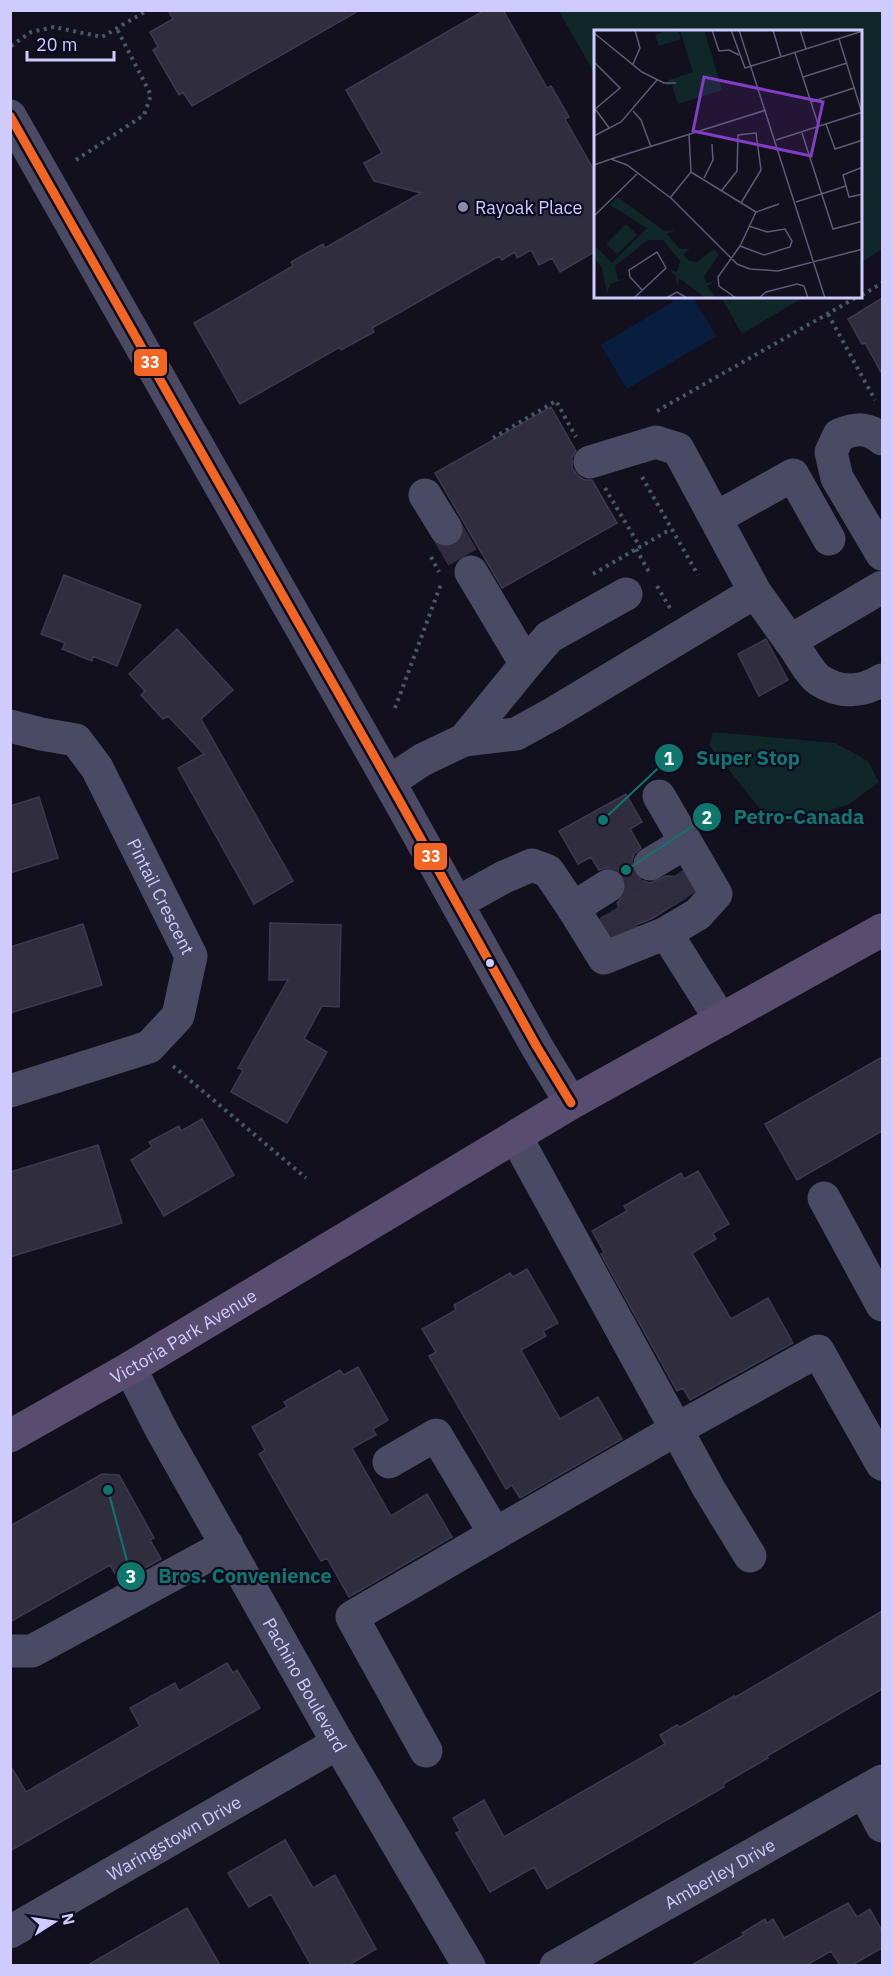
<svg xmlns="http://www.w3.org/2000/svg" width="893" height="1976" viewBox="0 0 893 1976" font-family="'IBM Plex Sans',sans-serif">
<rect width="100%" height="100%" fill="#12101c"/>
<!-- green -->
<path fill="#0f2727" d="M559,11H882V249L862,262V32H596V76Z
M721,297H804L742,334Z
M713,732L835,743L868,761L879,782L849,804L794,823L769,820L709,745Z"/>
<!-- water -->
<path fill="#081e3f" d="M681,297H693L716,336L627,389L601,345Z"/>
<!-- building -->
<path fill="#302e3e" stroke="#3d3951" stroke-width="1.5" d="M168,10H360L192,106L183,92L179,95L153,50L158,47L150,32L173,19Z
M485,10H503L547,88L551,86L569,117L565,119L596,174V251L560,272L552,258L539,265L531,250L517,258L515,252L502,260L499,256L372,328L374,332L341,350L340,347L240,404L194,323L293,266L291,262L323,244L325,248L421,193L374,181L364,163L382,153L346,90Z
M882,298V374L865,343L862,344L848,319Z
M551,407L576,451L572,458V468L578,476L585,480H592L617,523L502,588L435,473Z
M64,575L141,605L117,666L93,656L92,661L62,649L65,643L41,634Z
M177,629L233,690L201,719L293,881L254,904L178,768L204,754L168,716L163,719L141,695L145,691L129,674Z
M766,639L788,680L759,696L738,654Z
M626,794L642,822L630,829L641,848L634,854L631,864L634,874L640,880L650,883L666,876L684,877L692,893L653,918L612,935L601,918L619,908L617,903L624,895L627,886L624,877L616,869L608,867L599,870L591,857L578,864L559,831Z
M39,797L58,858L10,873V806Z
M270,923L341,925L339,1007L322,1006L304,1039L327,1052L287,1123L231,1092L243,1070L238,1068L288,980H269Z
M83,924L102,985L10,1013V947Z
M882,1057V1131L797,1180L765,1124Z
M202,1119L234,1175L164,1216L131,1160L152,1147L149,1142L179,1126L181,1131Z
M98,1145L122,1223L10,1257V1172Z
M698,1171L729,1224L713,1233L716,1239L692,1253L731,1319L768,1298L793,1343L690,1400L683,1388L677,1391L601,1254L604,1252L592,1231L627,1211L624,1206L681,1173L684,1179Z
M527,1269L558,1323L543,1331L546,1336L521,1350L560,1419L598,1397L622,1439L520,1498L512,1485L506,1489L429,1356L436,1352L422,1329L456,1310L454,1305L510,1273L513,1277Z
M358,1367L388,1420L373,1429L376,1435L352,1448L391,1516L427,1494L452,1537L349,1597L327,1558L321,1561L287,1503L259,1454L265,1450L252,1427L287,1407L284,1402L340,1370L344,1375Z
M102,1474L119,1475L154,1538L150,1540L161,1559L120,1582L110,1565L10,1622V1526Z
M882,1611V1689L767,1756L768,1758L723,1784L724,1787L547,1889L534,1867L490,1892L456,1833L460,1831L453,1818L484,1800L504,1837L665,1744L660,1735L677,1725L680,1727L734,1696V1698Z
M227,1663L233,1673L237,1670L260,1708L10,1851V1765L26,1792L140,1726L130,1708L175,1683L179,1691Z
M285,1840L313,1888L335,1875L376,1949L349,1965H311L271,1894L249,1907L228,1873Z
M848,1903L857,1917L870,1909L882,1931V1948L852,1965H840L831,1951L807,1965H692L744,1935L742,1933L765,1919L767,1923L773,1919L784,1938Z
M187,1908L220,1965H88L138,1936Z"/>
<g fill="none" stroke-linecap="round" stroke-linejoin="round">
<!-- minor-tunnel -->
<path stroke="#2e2c3e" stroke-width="33" stroke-dasharray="33 16" stroke-linecap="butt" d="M446,529L471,572
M674,876L688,897
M608,886L650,864
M609,913L624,936"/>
<!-- path -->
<path stroke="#465766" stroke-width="4" stroke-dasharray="3 4.5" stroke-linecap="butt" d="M11,46L31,32L54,27L102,37L148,10
M76,160L144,115L151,95L117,29
M862,295L882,283
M828,314L875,400
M657,411L857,297
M493,438L556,401L576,437
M642,477L698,575
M605,488L640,547
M636,549L649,572
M431,557L439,572
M593,574L671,529
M657,586L670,608
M395,708L441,584
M173,1066L306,1178"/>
<!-- minor -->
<g stroke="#4b4a65" stroke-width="33">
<path d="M10,116L398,798L537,1047L571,1103"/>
<path d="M882,439C868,427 856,428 839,435L831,452L837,478L882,554"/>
<path d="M590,462L656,442L678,449L755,592"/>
<path d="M425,495L446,529"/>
<path d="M716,518L793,475L829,539"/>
<path d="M790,641C798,651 810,674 819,680C840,694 863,692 882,680"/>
<path d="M526,664L549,637L626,594"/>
<path id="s1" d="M10,726L41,734L76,740L97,768L191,956L178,1016L149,1047L10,1091"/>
<path d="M464,740L526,664L471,572"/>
<path d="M389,782L422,760L464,740L516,734L554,713L755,592L790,641L882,587"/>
<path d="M659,796L716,894L698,914L666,933L721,1020"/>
<path d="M650,864L685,843"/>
<path d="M608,886L573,908L604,958L666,933"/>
<path d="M457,903L504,877L532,865L548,871L573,908"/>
<path d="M516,1137L709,1489L750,1556"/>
<path d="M824,1198L882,1305"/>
<path id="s2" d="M130,1368L162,1431L338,1743L469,1966"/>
<path d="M389,1462L436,1435L495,1534L677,1429L818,1351L882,1464"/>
<path d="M10,1651H32L227,1545"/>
<path d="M426,1751L352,1617L495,1534"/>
<path d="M864,1792L882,1826"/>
<path id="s3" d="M10,1932L338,1743"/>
<path id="s4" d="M556,1966L882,1781"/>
</g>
<!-- major -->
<path stroke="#594d6f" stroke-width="33" id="s5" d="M10,1436L130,1368L571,1103L882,930"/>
<defs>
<path id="bus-1" d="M10,116L398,798L537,1047L571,1103"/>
</defs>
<!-- bus-1 casing -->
<use href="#bus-1" stroke="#0e0b21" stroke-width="14"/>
<!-- bus-1 -->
<use href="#bus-1" stroke="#f26522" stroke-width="9"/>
</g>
<!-- markers -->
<circle fill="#8d8ab0" stroke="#0e0b21" stroke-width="2" cx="463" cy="207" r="6"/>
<circle fill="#cfcbff" stroke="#0e0b21" stroke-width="2" cx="490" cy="963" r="5"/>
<g text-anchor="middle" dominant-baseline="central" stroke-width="4.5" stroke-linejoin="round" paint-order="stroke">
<!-- poi labels -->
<g font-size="18" fill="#cfcbff" stroke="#0e0b21" text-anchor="start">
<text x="475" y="207">Rayoak Place</text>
</g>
<!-- street labels -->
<g font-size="18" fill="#cfcbff" stroke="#0e0b21">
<text stroke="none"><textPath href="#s1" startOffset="246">Pintail Crescent</textPath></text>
<text stroke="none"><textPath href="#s5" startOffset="200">Victoria Park Avenue</textPath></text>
<text stroke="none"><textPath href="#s2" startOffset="362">Pachino Boulevard</textPath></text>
<text stroke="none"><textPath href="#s3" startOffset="189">Waringstown Drive</textPath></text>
<text stroke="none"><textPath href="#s4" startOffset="188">Amberley Drive</textPath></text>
</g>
</g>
<!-- overview -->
<g transform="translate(594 30)">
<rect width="268" height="268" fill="#12101c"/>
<path d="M74,0H84L87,9L65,16L61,5ZM86,0H110L128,60L84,74L78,55L71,56L75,50L99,42ZM24,167L70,201L81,200L73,204L86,219H96L89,224L95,231L103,232L120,219L125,225L110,246L112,253L120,252L113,256L122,268H112L85,248L83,259L82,246L75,240L83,242L86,231L69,210H54L21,236L24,250L33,248L16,254L13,264L8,238L0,228V215L18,233L53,198L16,175ZM32,194L43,205L23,224L12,214Z" fill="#0f2727"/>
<path fill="none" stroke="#5e5b77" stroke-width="1.5" d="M118,0L125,21L135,20L145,25M137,0L151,38L269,1M145,0L231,268M179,0L187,27M206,0L212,19M0,3L48,42L70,53H82M245,9L268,83M201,23L225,97M0,32L26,58L0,80M39,34L46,18L41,0M209,47L253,33M217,72L260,58M1,79L16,99M39,81L47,90L57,117M232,94L241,119L269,110M208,103L239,199L269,191M95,105L97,142M0,106L27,92L63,50M182,110L269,82M17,129L172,80M0,135L17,129L33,135L78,169L143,234L156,239L184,241L269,219M269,137L249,145L255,167L269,164M97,142L162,182M110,148L119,130L118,114M128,160L143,141L144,105L162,103L167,140L147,173M76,168L97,142M202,172L252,156M0,186L43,144M146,216L170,225L196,217L198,211L191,199L173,202L155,196M3,268H22M40,268L72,238L63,222L35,240L36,247L48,260M72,268L83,262L93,268M142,268L125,256L124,247L146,216L162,182L185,174M165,268L172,262L203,254L210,256L214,268"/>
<path fill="#833cc5" fill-opacity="0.15" stroke="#833cc5" stroke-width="3" d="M110,47L229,72L217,126L99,101Z"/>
<rect width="268" height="268" fill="none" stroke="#cfcbff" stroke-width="3"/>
</g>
<!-- callouts -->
<path fill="none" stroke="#0f766e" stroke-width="2" d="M603 820L669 758M626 870L707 817M108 1490L131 1576"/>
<g fill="#0f766e" stroke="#0e0b21" stroke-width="2">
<circle cx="603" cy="820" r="6"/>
<circle cx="626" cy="870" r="6"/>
<circle cx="108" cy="1490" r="6"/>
<circle cx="669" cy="758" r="15"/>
<circle cx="707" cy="817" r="15"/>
<circle cx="131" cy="1576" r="15"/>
</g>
<g font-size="18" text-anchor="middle" font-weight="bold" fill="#fff">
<text x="669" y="765">1</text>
<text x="707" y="824">2</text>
<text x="131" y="1583">3</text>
</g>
<g font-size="20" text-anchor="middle" font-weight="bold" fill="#0f766e" stroke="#0e0b21" stroke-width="4.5" stroke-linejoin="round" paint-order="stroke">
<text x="748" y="765">Super Stop</text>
<text x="799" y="824">Petro-Canada</text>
<text x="245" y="1583">Bros. Convenience</text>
</g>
<g stroke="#0e0b21" stroke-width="2">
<rect x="133" y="348" width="35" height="29" rx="6" fill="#f26522"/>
<rect x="413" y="842" width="35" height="29" rx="6" fill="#f26522"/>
</g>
<g font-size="16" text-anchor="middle" font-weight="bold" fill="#fff">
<text x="150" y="368">33</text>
<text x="431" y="862">33</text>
</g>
<!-- border -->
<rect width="893" height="1976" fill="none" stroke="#cfcbff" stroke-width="24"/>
<!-- north arrow -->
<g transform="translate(54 1922) rotate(78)" stroke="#0e0b21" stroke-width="4.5" paint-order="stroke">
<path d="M0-4.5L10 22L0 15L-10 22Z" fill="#cfcbff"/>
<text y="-9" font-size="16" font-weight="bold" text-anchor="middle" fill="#cfcbff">N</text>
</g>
<!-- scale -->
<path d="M27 51v9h87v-9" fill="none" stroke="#cfcbff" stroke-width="3"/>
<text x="36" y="51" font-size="18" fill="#cfcbff" stroke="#0e0b21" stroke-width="4.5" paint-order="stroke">20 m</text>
</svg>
